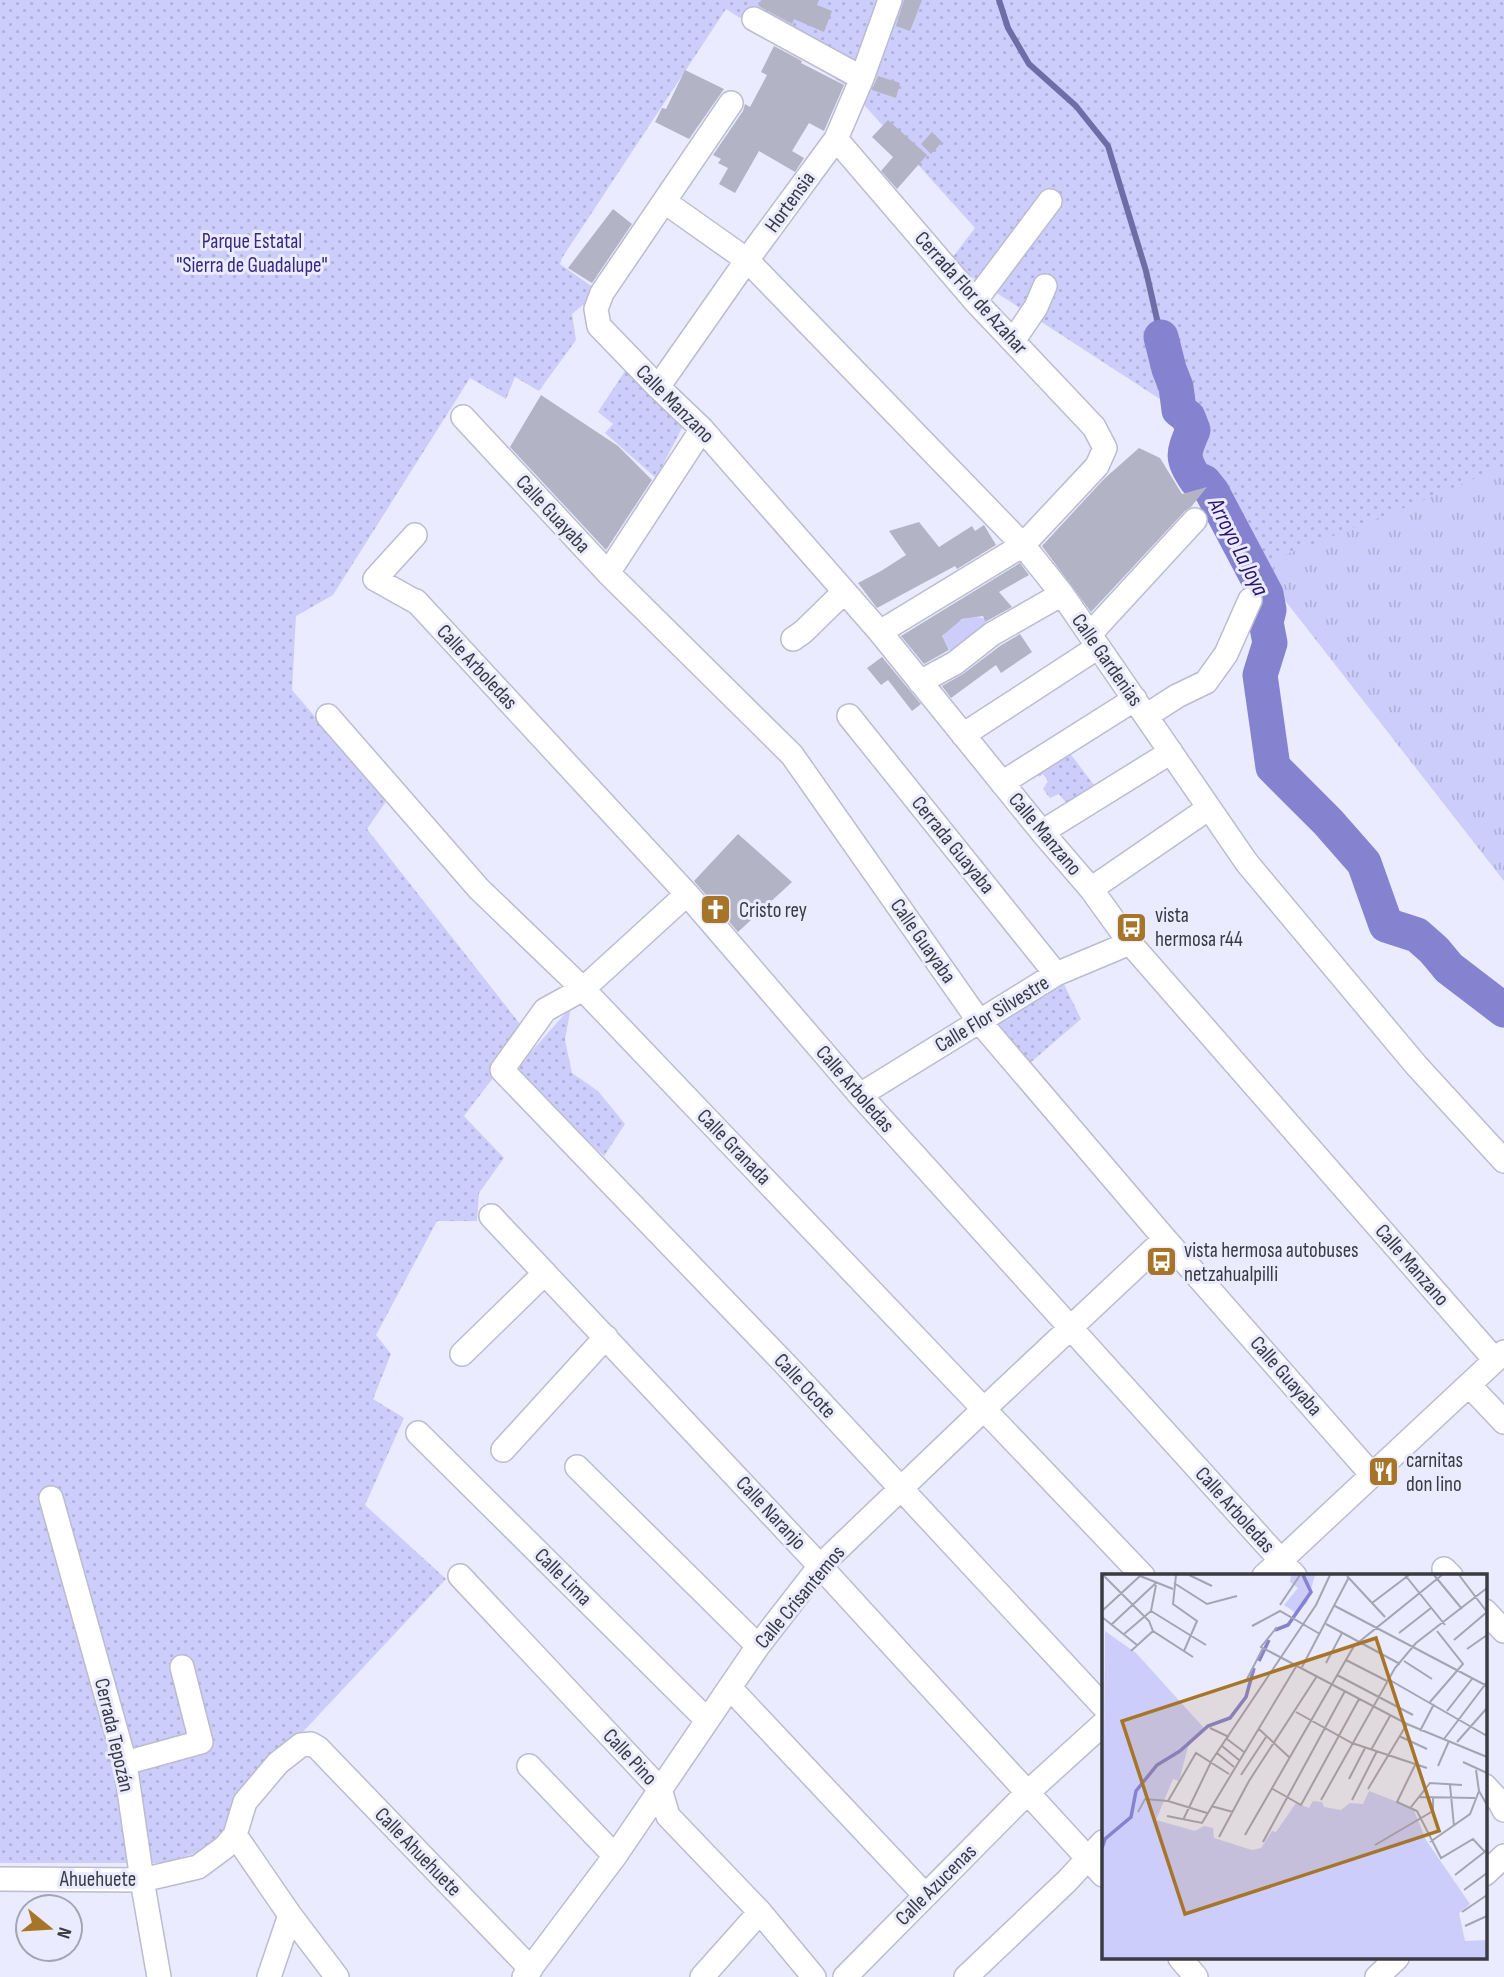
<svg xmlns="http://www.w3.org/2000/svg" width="1504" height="1977" viewBox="0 0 1504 1977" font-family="'Sofia Sans Condensed',sans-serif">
<defs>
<pattern id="grass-tufts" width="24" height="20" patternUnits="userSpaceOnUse" patternTransform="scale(1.75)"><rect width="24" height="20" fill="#cccdfb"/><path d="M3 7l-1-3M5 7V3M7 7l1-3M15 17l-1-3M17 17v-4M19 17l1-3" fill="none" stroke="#b0b1d8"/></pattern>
<pattern id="park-dots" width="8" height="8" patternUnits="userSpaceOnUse" patternTransform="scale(1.75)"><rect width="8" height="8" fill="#cccdfb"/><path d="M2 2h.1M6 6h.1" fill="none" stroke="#b0b1d8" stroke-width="1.8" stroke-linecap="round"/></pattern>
</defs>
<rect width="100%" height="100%" fill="#eaebfe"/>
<!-- grass -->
<path fill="url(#grass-tufts)" d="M1504,0V881L1280,594L1148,319Z"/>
<!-- park -->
<path fill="url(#park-dots)" d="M0,0H1504V466L1419,502L1264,563L1166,403L949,262L975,228L848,87L726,9L562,258L560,264L594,288L584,304L572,314L576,340L539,391L515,377L506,399L470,378L333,595L296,616L292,690L387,800L367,829L527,1033L464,1116L504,1158L479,1193L477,1221H437L376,1335L391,1354L373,1399L404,1418L365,1505L446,1579L241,1798L226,1844L163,1863H0Z
M627,368L683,426L656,478L605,433L613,424L598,412Z
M1063,744L1100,793L1072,810L1059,794L1050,798L1043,789L1048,781L1043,774L1039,777L1035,771Z
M1060,976L1081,1019L1030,1063L990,1021Z
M571,1007L565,1040L572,1073L598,1091L625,1124L604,1156L514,1071Z"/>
<!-- garden -->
<path fill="#cccdfb" d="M977,617L983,618L989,629L955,659L942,637C954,622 958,619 977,617Z"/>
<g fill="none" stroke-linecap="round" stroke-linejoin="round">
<!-- stream -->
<path stroke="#6e6da5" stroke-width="6" d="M999,0L1008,28L1029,64L1076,106L1108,146L1146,271L1161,337"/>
<!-- river -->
<path stroke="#8583cf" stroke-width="35" d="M1161,337L1169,369L1176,387L1179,410L1188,417L1193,430C1183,454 1181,457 1196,480L1204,482L1212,492L1266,594L1269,610L1266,622L1270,643L1260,675L1273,767L1328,822L1364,863L1386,925L1417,935L1434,950L1449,968L1504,1010"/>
</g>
<!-- building -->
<path fill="#b2b3c5" d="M761,0H819L817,5L832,11L824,32L794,19L792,24L759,6Z
M904,0H922L910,31L896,26Z
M774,46L802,61L801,63L844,85L824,131L809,123L792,151L804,158L795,172L759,151L735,193L719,184L728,168L718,163L721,159L713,155L743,111L745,104L750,107L767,75L761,72Z
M685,70L724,89L689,139L655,122L662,108L666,109Z
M878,76L900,83L896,98L872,90Z
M888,120L927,155L897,189L881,171L893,157L872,137Z
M932,132L942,142L931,154L921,144Z
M613,209L632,224L592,283L568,268Z
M541,395L618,446L652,480L606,550L510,447Z
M1139,448L1160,458L1182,494L1207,487L1191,507L1185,511L1091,612L1042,546L1104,479Z
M919,522L939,547L972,526L975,531L984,525L996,545L957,569L955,566L877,608L858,583L881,571L906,555L889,531Z
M1020,563L1029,575L999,592L1012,607L985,622L983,616L962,619L942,636L949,650L947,651L924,664L901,636Z
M1020,634L1032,652L1001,673L996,665L951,698L942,686L963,674L1000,646Z
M882,657L921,704L912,711L888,680L881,685L867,668Z
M738,834L792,882L738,932L694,881Z"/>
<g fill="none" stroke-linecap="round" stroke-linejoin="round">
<defs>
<path id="minor" d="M754,19L862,78
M731,103L602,293L596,309L599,326L658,387L702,429L880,632L1042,832L1091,889L1130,943L1495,1360
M836,139L975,301L1094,427L1105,448L1097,466L1023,545L880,632
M665,202L747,260L1023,545L1062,594L1247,863L1416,1065L1504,1161
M975,301L1050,201
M1013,341L1036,307L1045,286
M658,387L747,260L836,139L862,78L890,0
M463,417L608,573L792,755L979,1021L1165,1239L1372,1475
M415,535L375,579L418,603
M608,573L702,429
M416,601L687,894L860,1095L1295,1576
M1090,634L1195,520
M793,639L803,632L844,592
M920,682L955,663L992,634L1062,594
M328,716L479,889L583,989L1143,1576
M849,716L1056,974
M1146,716L1177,696L1206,682L1226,654L1250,600
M963,735L1098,647
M1002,783L1135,699
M1042,832L1171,752
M1091,889L1209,808
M687,894L583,989L545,1010L502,1070L789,1368L1103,1706
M860,1095L1056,974L1130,943
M491,1216L820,1566L1103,1875
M462,1354L545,1273
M1469,1385L1504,1422
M418,1433L707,1720
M503,1450L606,1337
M577,1467L758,1646
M51,1498L125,1763L142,1880L159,1977
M1444,1569L1451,1576
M460,1576L660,1789L668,1816L760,1912L814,1977
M1264,1576L1504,1352
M1485,1611L1504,1631
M730,1688L925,1895
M125,1763L201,1742L182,1667
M529,1766L615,1856
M1485,1786L1500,1802L1504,1810
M235,1835L290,1915L337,1977
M1485,1874L1504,1856
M0,1879L142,1880L198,1867L225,1847L235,1835L245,1802L278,1763L301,1745L311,1744L318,1748L531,1969
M1180,1958L1196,1977
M269,1977L290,1915
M524,1977L615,1856L758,1646L820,1566L984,1409L1165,1239
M702,1977L760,1912
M845,1977L1027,1793L1103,1724
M966,1977L1067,1881L1103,1842
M1377,1977L1397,1958"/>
</defs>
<!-- minor casing -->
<use href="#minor" stroke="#bbbccf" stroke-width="26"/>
<!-- minor -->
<use href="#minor" stroke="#fff" stroke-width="23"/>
</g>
<!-- icons -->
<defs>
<symbol id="church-square" viewBox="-11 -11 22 22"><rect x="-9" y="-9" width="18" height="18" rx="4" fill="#a6752a" stroke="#eaebfe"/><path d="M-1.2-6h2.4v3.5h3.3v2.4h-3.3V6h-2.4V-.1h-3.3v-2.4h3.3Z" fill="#fff"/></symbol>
<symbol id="bus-square" viewBox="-11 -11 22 22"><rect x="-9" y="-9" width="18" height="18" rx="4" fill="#a6752a" stroke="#eaebfe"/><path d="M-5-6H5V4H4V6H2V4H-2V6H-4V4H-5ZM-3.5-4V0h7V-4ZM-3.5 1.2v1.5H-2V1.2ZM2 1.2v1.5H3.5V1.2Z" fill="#fff"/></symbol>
<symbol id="restaurant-square" viewBox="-11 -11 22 22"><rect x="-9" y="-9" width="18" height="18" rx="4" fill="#a6752a" stroke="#eaebfe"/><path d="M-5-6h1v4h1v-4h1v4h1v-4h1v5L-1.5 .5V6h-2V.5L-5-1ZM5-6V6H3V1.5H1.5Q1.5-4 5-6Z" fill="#fff"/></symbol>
</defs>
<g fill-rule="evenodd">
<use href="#church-square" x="698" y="892" width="35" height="35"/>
<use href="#bus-square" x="1114" y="910" width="35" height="35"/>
<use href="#bus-square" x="1144" y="1244" width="35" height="35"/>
<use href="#restaurant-square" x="1366" y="1454" width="35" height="35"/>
</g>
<g text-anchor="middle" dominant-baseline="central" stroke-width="6" stroke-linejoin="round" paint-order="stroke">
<!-- street labels -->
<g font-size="21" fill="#3a3b42" stroke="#eaebfe">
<text transform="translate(790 202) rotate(-54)">Hortensia</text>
<text transform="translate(971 293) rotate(48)">Cerrada Flor de Azahar</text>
<text transform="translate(675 404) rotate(45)">Calle Manzano</text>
<text transform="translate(553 514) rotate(47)">Calle Guayaba</text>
<text transform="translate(1107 660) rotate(55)">Calle Gardenias</text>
<text transform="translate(477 667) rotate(47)">Calle Arboledas</text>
<text transform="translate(1045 834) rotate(50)">Calle Manzano</text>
<text transform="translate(953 845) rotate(51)">Cerrada Guayaba</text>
<text transform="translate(923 941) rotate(55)">Calle Guayaba</text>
<text transform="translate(992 1014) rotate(-31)">Calle Flor Silvestre</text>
<text transform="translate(855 1089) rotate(49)">Calle Arboledas</text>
<text transform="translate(734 1147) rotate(46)">Calle Granada</text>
<text transform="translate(1412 1265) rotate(49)">Calle Manzano</text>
<text transform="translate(1286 1376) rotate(49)">Calle Guayaba</text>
<text transform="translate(805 1386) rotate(47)">Calle Ocote</text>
<text transform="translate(1235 1510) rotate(48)">Calle Arboledas</text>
<text transform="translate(771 1513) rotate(47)">Calle Naranjo</text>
<text transform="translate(563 1577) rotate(45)">Calle Lima</text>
<text transform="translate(800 1597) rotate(-50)">Calle Crisantemos</text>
<text transform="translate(114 1735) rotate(77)">Cerrada Tepozán</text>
<text transform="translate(630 1757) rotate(47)">Calle Pino</text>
<text transform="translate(418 1852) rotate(46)">Calle Ahuehuete</text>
<text x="98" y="1879">Ahuehuete</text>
<text transform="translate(936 1885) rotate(-45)">Calle Azucenas</text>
</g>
<!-- park labels -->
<g font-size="21" fill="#372882" stroke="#eaebfe">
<text x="252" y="241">Parque Estatal<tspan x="252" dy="24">"Sierra de Guadalupe"</tspan></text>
</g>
<!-- poi labels -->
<g font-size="21" fill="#3a3b42" stroke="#eaebfe" text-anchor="start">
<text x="739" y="910">Cristo rey</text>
<text x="1155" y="915">vista<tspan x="1155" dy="24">hermosa r44</tspan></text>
<text x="1184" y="1250">vista hermosa autobuses<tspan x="1184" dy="24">netzahualpilli</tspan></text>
<text x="1406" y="1460">carnitas<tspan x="1406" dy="24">don lino</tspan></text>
</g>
<!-- water labels -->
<g font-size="23" font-style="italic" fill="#29136d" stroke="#eaebfe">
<text transform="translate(1238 547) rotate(63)">Arroyo La Joya</text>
</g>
</g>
<!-- overview -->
<g transform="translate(1102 1574)">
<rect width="385" height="385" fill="#eaebfe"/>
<path d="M189,1H213L205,29L194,39L182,31L196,14L188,8ZM3,57L34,79L102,154L86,173L77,207L71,205L54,246L93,257L102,252L111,254L112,264L150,276L159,274L170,257L174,258L194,229L207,234L211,227L220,228L222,233L239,236L248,229L261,230L267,217L311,234L324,266L368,330L357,339L363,367L385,366V384H0Z" fill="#cccdfb"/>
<path fill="none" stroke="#8583cf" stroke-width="3.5" d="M173,56L186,51L209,18L201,1M157,87L167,66M78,177L106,152L128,144L144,123L152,94M0,274L3,265L29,243L34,217L55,191L78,177"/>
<path fill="none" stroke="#a4a5b3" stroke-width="2" d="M1,1L47,47L51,57L91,83M74,1L71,30L95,47L82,77M87,1L110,12M303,1L343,51M332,1L360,35M357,1L385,38M245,2L283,43M72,9L105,30L135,22M270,29L307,1M178,31L198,1M233,32L385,112M0,37L38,2L71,15M49,37L104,71M0,43L35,71M224,50L298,90M9,51L55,8M150,52L178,37L218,60M175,53L159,73L305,150L385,183M297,59L329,34M22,60L49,37L54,11M352,66L385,38M365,75L385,61M29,77L51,57M244,86L285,107M302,87L330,105M224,89L240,59M200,93L247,3M235,101L311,141M145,105L161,74M286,105L385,162M328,128L361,90L335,57M345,137L370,105M194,138L250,169L325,194M108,154L127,163M157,155L188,184M318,157L332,130M297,162L325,175M125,165L142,178M342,165L385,108M355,168L385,134M120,172L137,186M269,176L288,142M115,179L132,193M361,188L385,199M314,189L295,228L315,237L339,284L371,265L383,278M336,192L347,167M374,196L377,217L385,231M139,201L164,163M247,205L263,174M348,211L352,252M169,214L199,231L257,125M266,215L305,150M317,223L373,224M219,226L293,94L314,69L385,14M250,226L275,177M66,227L94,179L127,200M109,232L131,238M309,233L328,209L360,211M36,238L43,225L66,227L105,239M65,242L100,249L195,91M81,246L110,186L214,31L228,1M143,261L252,72L340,1M117,263L147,207L215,102M161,268L243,117M328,268L368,240L377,217M273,271L331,237V223M353,301L385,276M362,316L385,299M360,338L385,321M363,352L385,342"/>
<path fill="#a6752a" fill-opacity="0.15" stroke="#a6752a" stroke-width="3.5" d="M274,64L337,257L83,340L20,147Z"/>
<rect width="385" height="385" fill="none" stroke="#3a3b42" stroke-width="3.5"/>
</g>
<!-- north arrow -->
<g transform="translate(49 1928) rotate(108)"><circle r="33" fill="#eaebfe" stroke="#a4a5b3" stroke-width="2"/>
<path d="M0-5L12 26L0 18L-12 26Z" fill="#a6752a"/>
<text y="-10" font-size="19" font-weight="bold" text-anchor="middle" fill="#3a3b42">N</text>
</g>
</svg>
